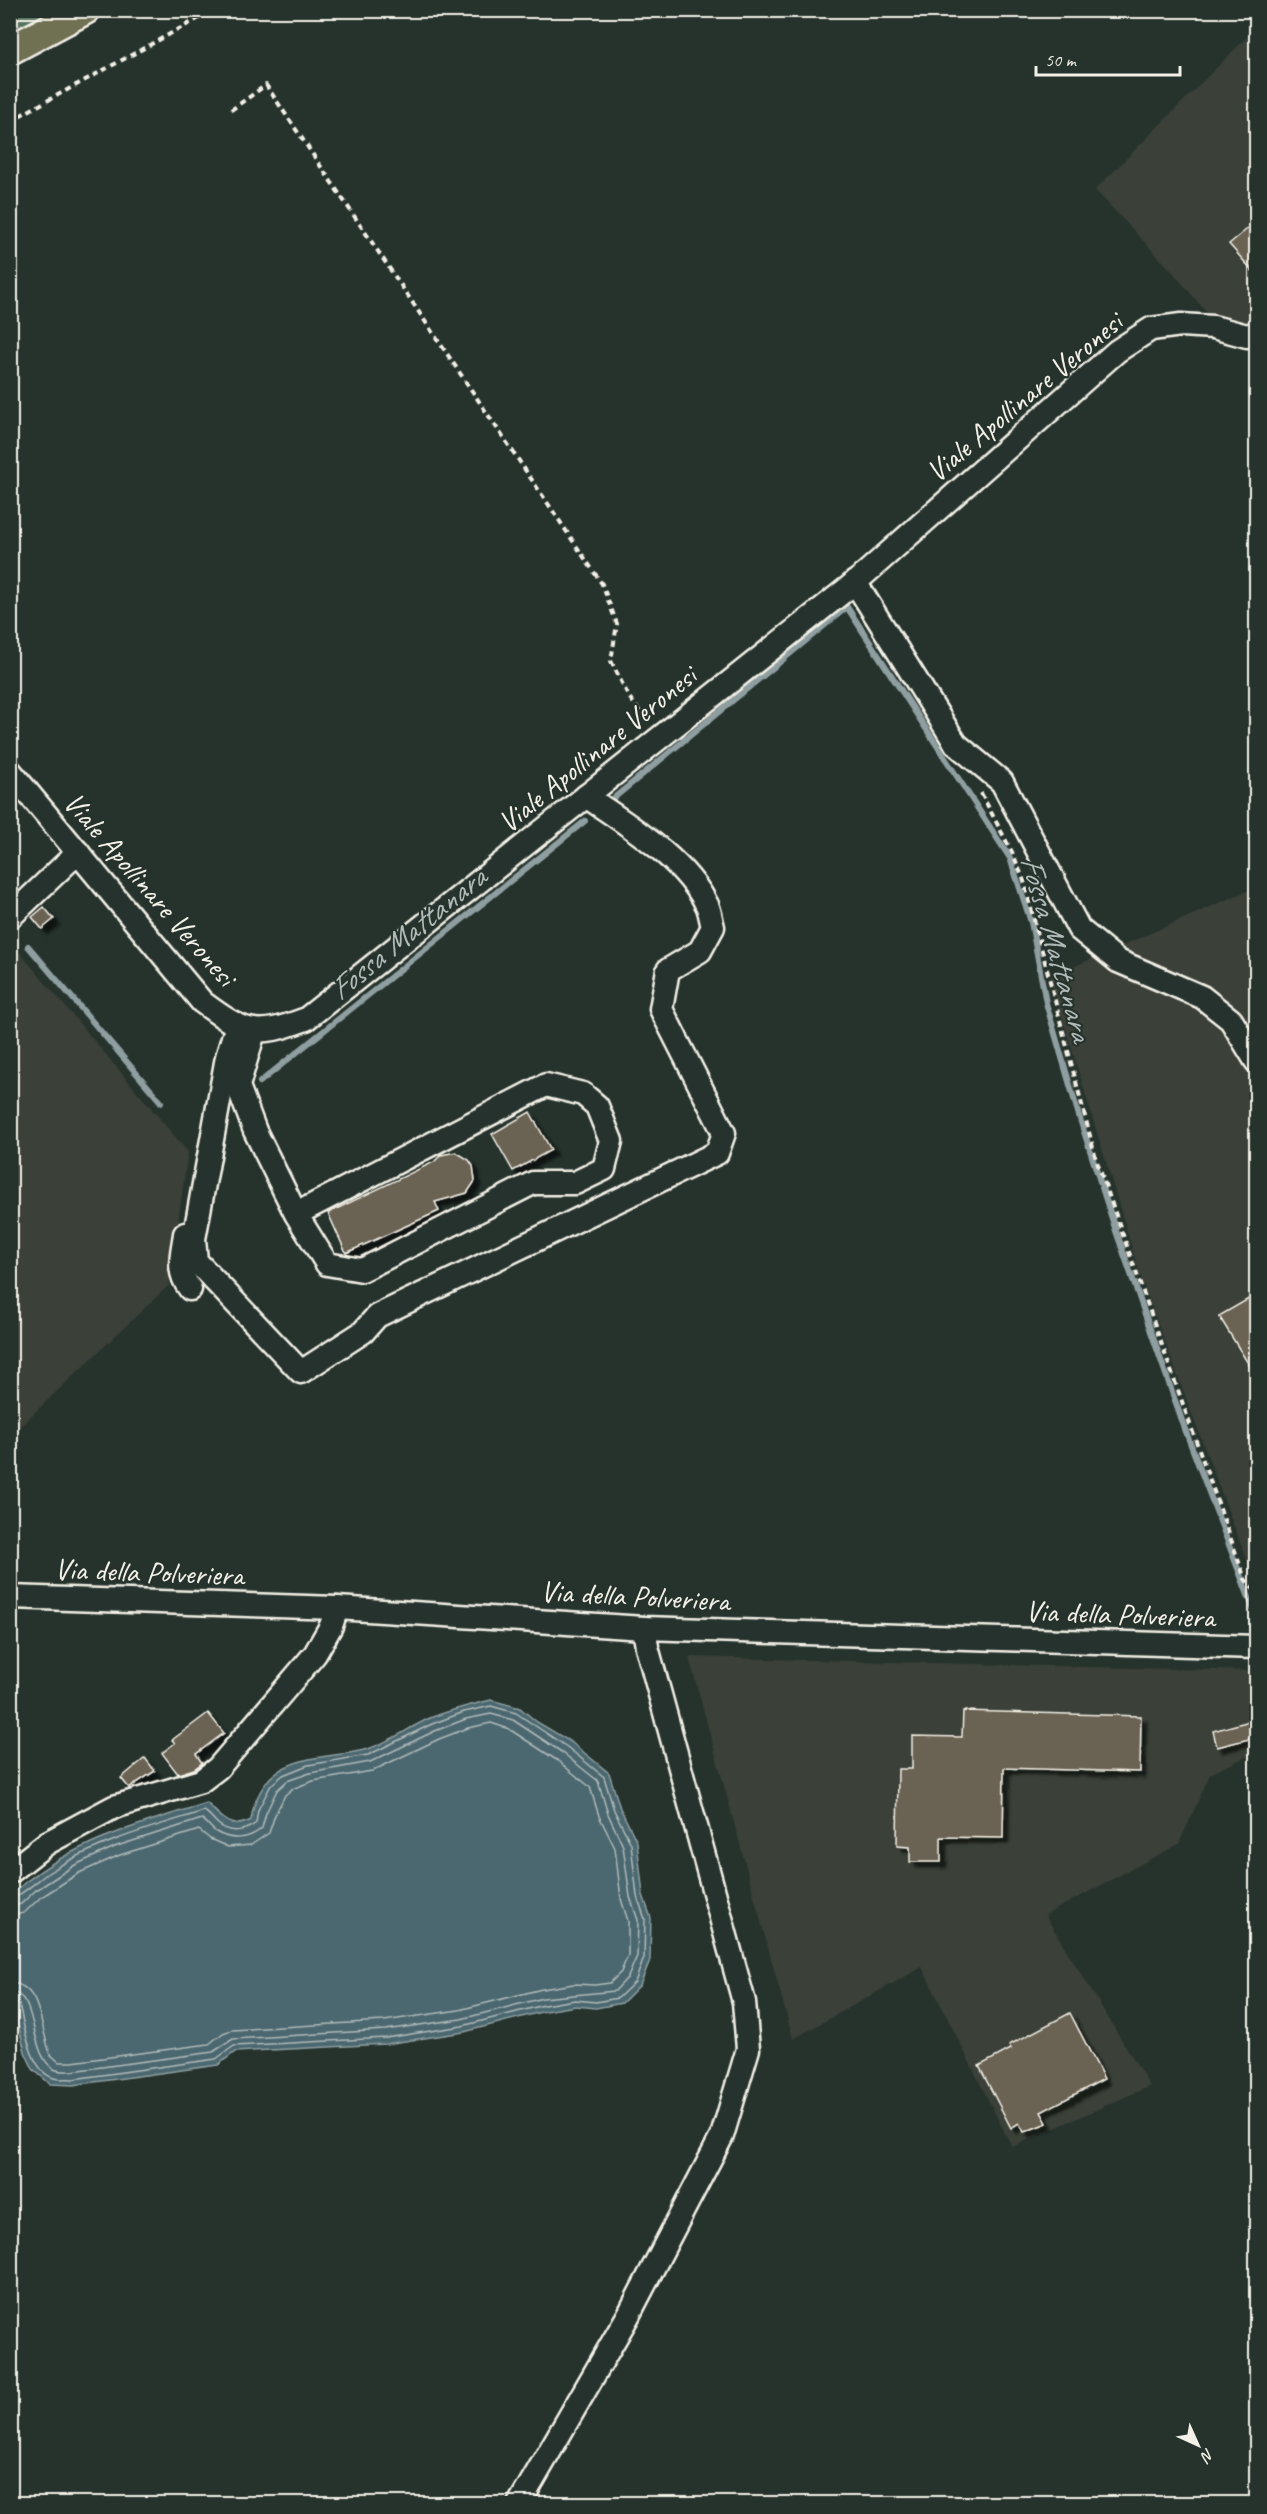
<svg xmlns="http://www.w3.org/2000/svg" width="1267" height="2514" font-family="Caveat,sans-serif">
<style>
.built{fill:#3a4138}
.green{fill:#56765f;stroke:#a5b4a4;stroke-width:1.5}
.water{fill:#4c6871;stroke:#8f9fa1;stroke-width:1.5}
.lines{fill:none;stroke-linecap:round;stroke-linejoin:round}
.shore{stroke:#b1bab8;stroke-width:1.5}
.stream{stroke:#8f9fa1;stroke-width:6}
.building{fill:#6a6253;stroke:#f4f1e8;stroke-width:1.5;filter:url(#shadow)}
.minor-casing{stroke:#f4f1e8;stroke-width:27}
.major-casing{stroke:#f4f1e8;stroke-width:33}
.path{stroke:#f4f1e8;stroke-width:4;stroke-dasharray:6 4.5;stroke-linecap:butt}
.minor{stroke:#26332d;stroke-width:22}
.major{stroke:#706f52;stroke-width:28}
.labels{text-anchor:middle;stroke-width:4.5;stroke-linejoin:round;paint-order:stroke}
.street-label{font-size:30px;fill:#f4f1e8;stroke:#26332d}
.water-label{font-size:32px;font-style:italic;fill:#b1bab8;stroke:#26332d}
</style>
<defs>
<filter id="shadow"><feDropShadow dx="5.5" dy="5.5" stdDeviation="1.5" flood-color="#0009"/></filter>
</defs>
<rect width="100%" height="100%" fill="#26332d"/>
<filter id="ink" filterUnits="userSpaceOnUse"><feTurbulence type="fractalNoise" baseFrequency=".0167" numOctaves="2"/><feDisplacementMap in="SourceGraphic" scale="12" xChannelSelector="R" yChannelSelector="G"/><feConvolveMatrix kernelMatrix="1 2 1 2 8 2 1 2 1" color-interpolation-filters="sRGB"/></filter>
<g filter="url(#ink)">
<g class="built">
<polygon points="1256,28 1256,347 1234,345 1172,271 1095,190"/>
<polygon points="1256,887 1256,1585 1142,1281 1050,977"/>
<polygon points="10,941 188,1152 169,1285 11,1435"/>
<polygon points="689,1657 1256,1671 1256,1752 1210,1774 1179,1844 1045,1915 1150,2086 1012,2147 922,1967 793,2039"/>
</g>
<polygon class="green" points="11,11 57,11 11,34"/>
<path class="water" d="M491,1700L520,1708L537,1722L571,1742L609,1773L620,1808L637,1842L643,1895L651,1918L650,1960L640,1985L622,2003L596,2008L576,2006L545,2011L464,2032L386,2044L235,2052L218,2065L73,2085L50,2084L33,2069L25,2052L11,1995V1895C65,1843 138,1825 207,1803C221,1817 231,1831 251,1820C253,1802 264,1779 280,1770C305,1755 336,1757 364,1750C387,1744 408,1728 430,1718C450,1710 470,1705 491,1700Z"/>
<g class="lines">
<g class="shore">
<path d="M10,1899C19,1898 39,1879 48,1873C96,1842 150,1828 204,1811C210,1814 213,1820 218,1824C230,1834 245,1832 256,1823L258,1810L271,1785L283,1775L308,1765L368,1755L432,1724L464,1712L491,1706L516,1713L567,1747L604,1777L614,1810L631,1844L637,1896L645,1919L644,1958L635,1982L618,1998L596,2002L575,2000L544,2005L462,2026L386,2038L234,2046L216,2059L73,2079C67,2078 59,2080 54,2078C30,2072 24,2024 19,2004L10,1999"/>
<path d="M10,1907L21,1904L35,1891L75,1865L117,1846L202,1819C207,1822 210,1828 216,1832C231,1841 249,1840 262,1828L266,1813L277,1790L287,1781L310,1773L370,1762L435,1731L466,1719L491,1714L513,1720L563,1753L598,1781L608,1814L623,1846L630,1897L638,1920L637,1956L628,1977L615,1991L543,1998L461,2019L385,2030L233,2039L213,2052L72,2071C67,2071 59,2072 54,2069C28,2054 39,1993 10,1992"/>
<path d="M10,1916L24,1913L40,1898L79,1873L120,1855L199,1830L210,1839L228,1847L251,1845L269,1833L275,1815L285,1795L292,1789L313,1781L372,1771L439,1739L468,1728L491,1723L509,1729L558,1761L590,1787L599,1816L615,1848L621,1899L628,1921V1955L621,1972L610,1983L595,1985L574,1984L542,1989L459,2010L384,2021L232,2030L223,2033L209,2044L72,2062H59L51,2055C40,2032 43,1984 10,1983"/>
</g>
<g class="stream">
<polyline points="615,797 847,607 1010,858 1031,922 1046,1003 1079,1116 1116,1231 1186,1432 1256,1616"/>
<polyline points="28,946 161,1102"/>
<polyline points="260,1082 585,821"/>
</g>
</g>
<g class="building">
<polygon points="1257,221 1257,276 1229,244"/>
<polygon points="44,907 54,919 42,929 32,917"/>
<polygon points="530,1112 551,1150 513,1171 492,1134"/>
<polygon points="456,1152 469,1160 473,1166 475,1181 467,1193 435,1202 439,1211 346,1253 328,1213 434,1162 441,1155"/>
<polygon points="1257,1294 1257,1378 1219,1316"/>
<polygon points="963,1711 1141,1716 1140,1772 1004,1768 1003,1838 941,1837 941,1862 910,1862 910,1847 897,1846 898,1769 912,1769 912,1736 962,1737"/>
<polygon points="208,1713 224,1733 196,1754 202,1763 194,1769 178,1774 162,1753 175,1743 172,1740"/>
<polygon points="1257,1719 1257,1737 1217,1747 1213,1731"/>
<polygon points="145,1758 155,1771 129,1788 121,1778"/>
<polygon points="1070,2013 1104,2079 1041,2112 1047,2123 1024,2132 1019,2123 1011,2128 979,2066 1011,2049 1009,2045"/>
</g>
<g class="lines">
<g class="minor-casing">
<g id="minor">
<polyline points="855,582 956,744 1002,782 1079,929 1118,961 1202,997 1231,1020 1256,1061"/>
<path d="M10,771L202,1002C245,1034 256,1038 306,1019L858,580L1117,351L1151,329L1181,325L1213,327L1247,336L1256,333"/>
<polyline points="10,917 78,852"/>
<path d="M237,1025L227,1057L194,1239L196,1261L301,1372L363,1332L377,1316L717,1153L724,1133L661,1009L668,970L700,951L713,927C711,920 710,911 707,905C684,858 627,825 586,796"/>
<polyline points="254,1032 238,1086 255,1131 296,1214 327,1264 362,1270 533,1183 575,1183 604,1169 611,1141 597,1106 583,1094 546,1085 296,1214"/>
<path d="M185,1234C182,1255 176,1271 190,1289"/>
<polyline points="10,1597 337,1608 644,1628 1256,1647"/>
<polyline points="10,1872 47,1843 114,1807 201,1781 218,1768 315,1654 331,1626 337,1608"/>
<polyline points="519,2504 628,2316 722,2136 748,2049 744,2002 647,1647 644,1628"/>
</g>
</g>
<g class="major-casing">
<polyline id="major" points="10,50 85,10"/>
</g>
<g class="path">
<polyline points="231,110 266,85 602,584 617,624 611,661 629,697 648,723"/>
<polyline points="10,121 214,10"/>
<polyline points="981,793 1013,854 1024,881 1096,1159 1245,1579 1256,1592"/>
</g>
<use href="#minor" class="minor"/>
<use href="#major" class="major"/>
</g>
</g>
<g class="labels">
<g class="street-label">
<text transform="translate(1024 397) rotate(-40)" y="10">Viale Apollinare Veronesi</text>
<text transform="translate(597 749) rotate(-39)" y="10">Viale Apollinare Veronesi</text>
<text transform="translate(150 889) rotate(49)" y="10">Viale Apollinare Veronesi</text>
<text transform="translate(149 1572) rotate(2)" y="10">Via della Polveriera</text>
<text transform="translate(635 1596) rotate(3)" y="10">Via della Polveriera</text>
<text transform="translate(1120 1614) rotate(2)" y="10">Via della Polveriera</text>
</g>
<g class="water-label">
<text transform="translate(407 933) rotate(-39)" y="11">Fossa Mattanara</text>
<text transform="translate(1057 948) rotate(74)" y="11">Fossa Mattanara</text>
</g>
</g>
<rect width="1267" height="2514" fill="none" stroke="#26332d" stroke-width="36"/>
<rect x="18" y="18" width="1231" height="2478" fill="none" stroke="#f4f1e8" stroke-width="2" filter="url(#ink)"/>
<g transform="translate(1198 2445) rotate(135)" stroke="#26332d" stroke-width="4.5" paint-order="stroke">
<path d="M0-4.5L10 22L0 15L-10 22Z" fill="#f4f1e8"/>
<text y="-9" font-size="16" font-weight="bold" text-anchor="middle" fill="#f4f1e8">N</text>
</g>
<path d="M1036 66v9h144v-9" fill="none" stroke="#f4f1e8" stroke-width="3"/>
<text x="1045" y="66" font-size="18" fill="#f4f1e8" stroke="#26332d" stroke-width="4.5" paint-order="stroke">50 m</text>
</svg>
